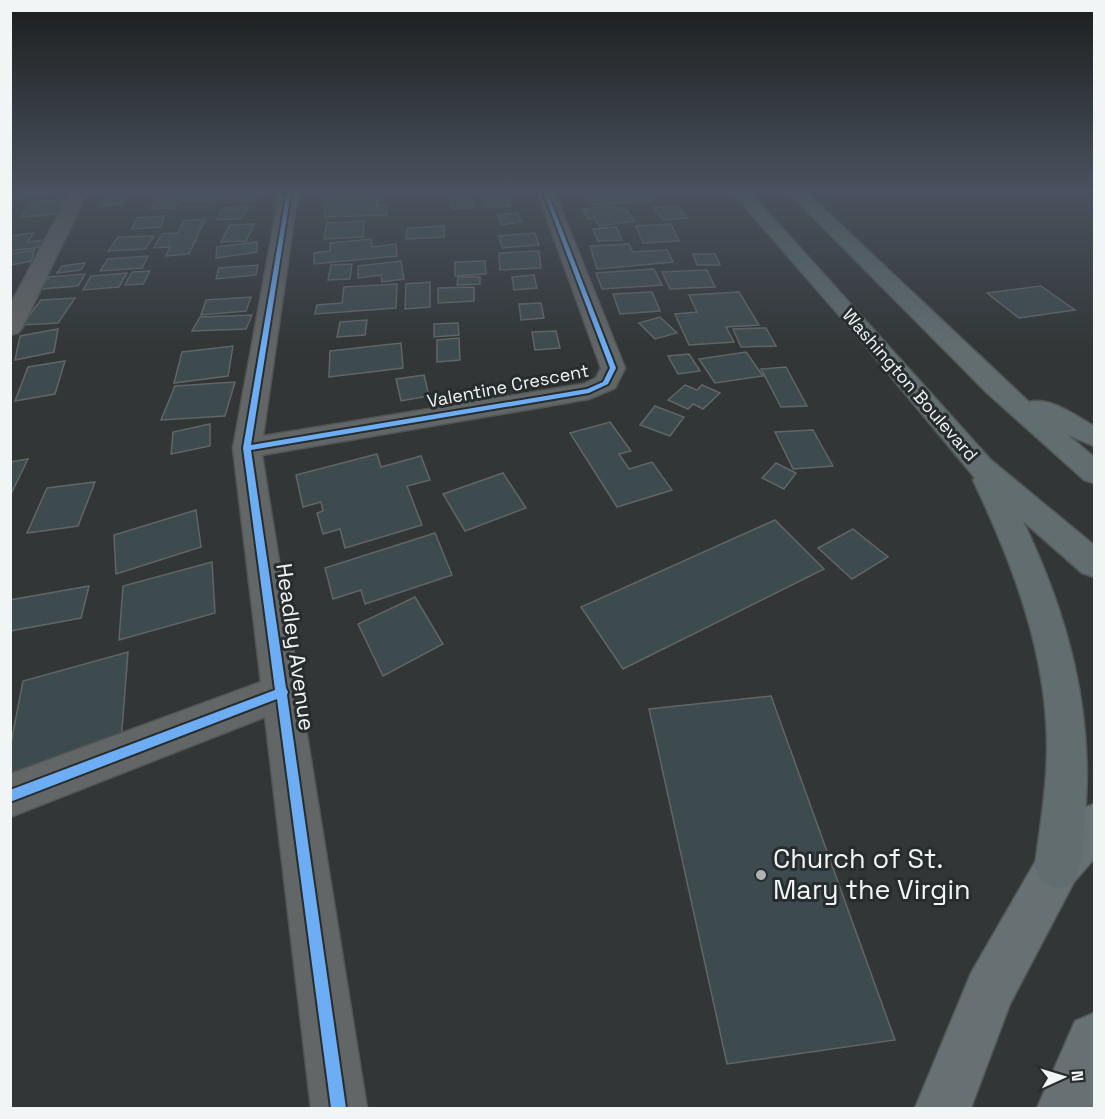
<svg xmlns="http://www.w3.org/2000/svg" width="1105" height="1119" font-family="'Space Grotesk',sans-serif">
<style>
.building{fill:#3e4b4e;stroke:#616565;stroke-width:1.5}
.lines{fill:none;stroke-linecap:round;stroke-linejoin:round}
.minor-casing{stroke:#525556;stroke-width:3}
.major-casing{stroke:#525556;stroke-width:3}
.highway-casing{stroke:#525556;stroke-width:3}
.minor{fill:#636666;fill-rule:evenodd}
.major{fill:#677072;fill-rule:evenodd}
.highway{fill:#616d6f;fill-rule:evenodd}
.cycleway-casing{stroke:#272d2e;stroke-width:4}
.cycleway{fill:#6dadf4;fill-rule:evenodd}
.poi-dot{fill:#aeb2b3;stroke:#272d2e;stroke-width:2}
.labels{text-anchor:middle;stroke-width:6;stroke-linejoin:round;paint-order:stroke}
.far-street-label{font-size:18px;fill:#f1f5f6;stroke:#272d2e}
.street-label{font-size:22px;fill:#f1f5f6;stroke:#272d2e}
.near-poi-label{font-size:27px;fill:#f1f5f6;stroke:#272d2e;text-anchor:start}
</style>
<rect width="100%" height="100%" fill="#323637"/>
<g class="building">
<polygon points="16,191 44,191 43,194 12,198"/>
<polygon points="189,191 229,191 224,200 182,201"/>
<polygon points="238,191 259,191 254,201 232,201"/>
<polygon points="645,191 651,201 591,205 584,192"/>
<polygon points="506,192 510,206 486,207 483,193"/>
<polygon points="376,194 377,205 386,204 387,215 325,217 326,199"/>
<polygon points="126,196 122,204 101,206 105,198"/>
<polygon points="471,198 473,208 452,209 450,199"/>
<polygon points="180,199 174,208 151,209 158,200"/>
<polygon points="65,200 55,214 21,217 32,202"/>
<polygon points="608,206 627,211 635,221 599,226 594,218 589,219 583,209"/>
<polygon points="678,206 687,218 663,220 654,208"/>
<polygon points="248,207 241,219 216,220 224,208"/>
<polygon points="517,213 521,222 502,225 498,215"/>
<polygon points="165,216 160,227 132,229 137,218"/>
<polygon points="205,219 189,254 166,256 170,247 154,248 162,234 178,233 184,221"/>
<polygon points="364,221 363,237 324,239 327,223"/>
<polygon points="254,224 246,241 221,242 230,225"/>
<polygon points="671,224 679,241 643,243 636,226"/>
<polygon points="444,226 444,237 406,239 407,228"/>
<polygon points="616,227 622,240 598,241 593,229"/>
<polygon points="33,233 28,242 45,240 42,247 10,251 10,236"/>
<polygon points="535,233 539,245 502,248 499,236"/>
<polygon points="154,236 145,249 108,251 118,237"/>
<polygon points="371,239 372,247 396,244 397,256 314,264 314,253 330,251 330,243"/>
<polygon points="257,242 257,252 216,258 217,247"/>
<polygon points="629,244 633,252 667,250 673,262 597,269 590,246"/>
<polygon points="34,250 32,261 10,265 10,254"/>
<polygon points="539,251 541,268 500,270 499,253"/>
<polygon points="693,254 715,254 720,265 697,265"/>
<polygon points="148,256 142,268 100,271 108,259"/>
<polygon points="401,261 404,279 382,282 381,275 358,278 358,266"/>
<polygon points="485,261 486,274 455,276 455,262"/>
<polygon points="85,263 81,270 57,273 62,266"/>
<polygon points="352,264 350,279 328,280 331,265"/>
<polygon points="258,265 256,275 216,279 219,268"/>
<polygon points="654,269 662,285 602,289 596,273"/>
<polygon points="707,270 715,287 670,289 662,272"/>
<polygon points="150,271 143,284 125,285 132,272"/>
<polygon points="127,273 119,287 83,290 91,276"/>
<polygon points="85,274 78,286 40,289 49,277"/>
<polygon points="534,275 537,288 514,290 512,277"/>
<polygon points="458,277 480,277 480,284 457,285"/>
<polygon points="430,282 430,307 405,309 406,284"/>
<polygon points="397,284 396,308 315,314 317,305 342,303 344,287"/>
<polygon points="1041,286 1075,310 1019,318 987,293"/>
<polygon points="474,287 474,301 438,303 438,288"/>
<polygon points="652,292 660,311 620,314 613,294"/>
<polygon points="739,292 759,325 726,327 734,342 689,345 675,314 697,312 689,295"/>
<polygon points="251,297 246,311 201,315 206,300"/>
<polygon points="75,298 58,323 22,325 41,300"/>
<polygon points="541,303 544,318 521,320 519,304"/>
<polygon points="252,315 246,329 192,331 200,317"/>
<polygon points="660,317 677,333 655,339 639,323"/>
<polygon points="367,320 365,335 337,337 340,322"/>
<polygon points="458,323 459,335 434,337 434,324"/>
<polygon points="766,328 776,346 741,347 733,329"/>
<polygon points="58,329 54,352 15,360 20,336"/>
<polygon points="556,331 560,348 535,350 532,332"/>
<polygon points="459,338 460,360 437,362 437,340"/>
<polygon points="401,343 403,368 329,377 330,351"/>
<polygon points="233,346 228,376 174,383 182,352"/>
<polygon points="746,352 763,376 715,383 699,359"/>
<polygon points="689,354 700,371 678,374 668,356"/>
<polygon points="65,361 55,394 15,401 28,367"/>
<polygon points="786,367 807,406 781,407 761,369"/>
<polygon points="424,375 429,396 401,401 396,379"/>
<polygon points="235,382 225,416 161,420 175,386"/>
<polygon points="685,385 697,390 702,385 720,393 703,409 693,404 688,409 668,400"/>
<polygon points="655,406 684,417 670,436 640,425"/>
<polygon points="610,422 631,451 619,454 629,469 652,462 672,490 617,507 570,433"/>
<polygon points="210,424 210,446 171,454 173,432"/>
<polygon points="813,430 833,466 793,469 775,432"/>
<polygon points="377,454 381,467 421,456 430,480 407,486 422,525 345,548 340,529 323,534 317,513 323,511 321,502 303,507 296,475"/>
<polygon points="28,459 10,496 10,462"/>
<polygon points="776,463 796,473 784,489 762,478"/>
<polygon points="503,473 526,508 465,531 443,494"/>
<polygon points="95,482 78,526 27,533 47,488"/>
<polygon points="196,510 201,547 116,574 114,535"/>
<polygon points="775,520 824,569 623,669 581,607"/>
<polygon points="853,529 888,557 852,579 818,548"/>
<polygon points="435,533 452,575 365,604 361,590 333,599 325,568"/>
<polygon points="212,562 215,613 119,640 123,586"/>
<polygon points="89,586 81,618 10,631 10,600"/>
<polygon points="415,597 443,644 383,676 358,624"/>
<polygon points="128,652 121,742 10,777 10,748 23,681"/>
<polygon points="771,696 895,1040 727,1064 649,709"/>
</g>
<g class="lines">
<g class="minor-casing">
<g id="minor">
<polygon points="71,191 88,191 22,328 18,333 10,335 10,305"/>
<polygon points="280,191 298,191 263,436 583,384 596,378 601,368 537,191 554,191 625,368 615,388 589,399 262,455 367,1108 311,1108 265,717 10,817 10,774 261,682 233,448"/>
</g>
</g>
<g class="major-casing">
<g id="major">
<polygon points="1094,804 1094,859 1074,882 1010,1004 971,1108 915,1108 971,973 1042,850 1078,810"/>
<polygon points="1094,1013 1093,1108 1037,1108 1075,1021"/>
</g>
</g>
<g class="highway-casing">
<g id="highway">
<path d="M731,191H749L991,460L1094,545V577L1082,573L1023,521C1068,615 1094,711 1085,815C1083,839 1083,861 1074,882L1058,889L1042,882L1035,866C1040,827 1047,787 1047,747C1047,653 1013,564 973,480L975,478L864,344Z"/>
<path d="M787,191H805L1029,402C1050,396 1076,416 1094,426V446L1068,435L1094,457V483L1084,480L987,393Z"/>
</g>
</g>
<use href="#minor" class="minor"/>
<use href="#major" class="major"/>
<use href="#highway" class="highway"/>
<g class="cycleway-casing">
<polygon id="cycleway" points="287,191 291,191 251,445 587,389 603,382 610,368 543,191 547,191 616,368 608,384 589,393 251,450 286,688 288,692 287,695 346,1108 331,1108 277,699 10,802 10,790 275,690 243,448"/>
</g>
<use href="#cycleway" class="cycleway"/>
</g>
<linearGradient id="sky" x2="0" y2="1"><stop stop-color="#1c1e1e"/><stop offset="0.55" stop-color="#49525e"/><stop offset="1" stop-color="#49525e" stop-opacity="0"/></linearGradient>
<rect width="1105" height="348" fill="url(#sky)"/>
<circle class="poi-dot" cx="761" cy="875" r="6"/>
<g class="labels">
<g class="far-street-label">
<text transform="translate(910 385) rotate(49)" y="6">Washington Boulevard</text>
<text transform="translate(508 386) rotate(-11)" y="6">Valentine Crescent</text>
</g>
<g class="street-label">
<text transform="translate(296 647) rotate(82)" y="8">Headley Avenue</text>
</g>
<g class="near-poi-label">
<text x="773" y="868">Church of St.<tspan x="773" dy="31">Mary the Virgin</tspan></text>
</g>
</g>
<rect width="1105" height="1119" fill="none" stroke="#f1f5f6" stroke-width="24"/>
<g transform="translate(1063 1077) rotate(86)" stroke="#272d2e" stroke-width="4.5" paint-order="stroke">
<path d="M0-4.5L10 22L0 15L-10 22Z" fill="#f1f5f6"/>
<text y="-9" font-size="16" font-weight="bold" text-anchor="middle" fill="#f1f5f6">N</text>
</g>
</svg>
